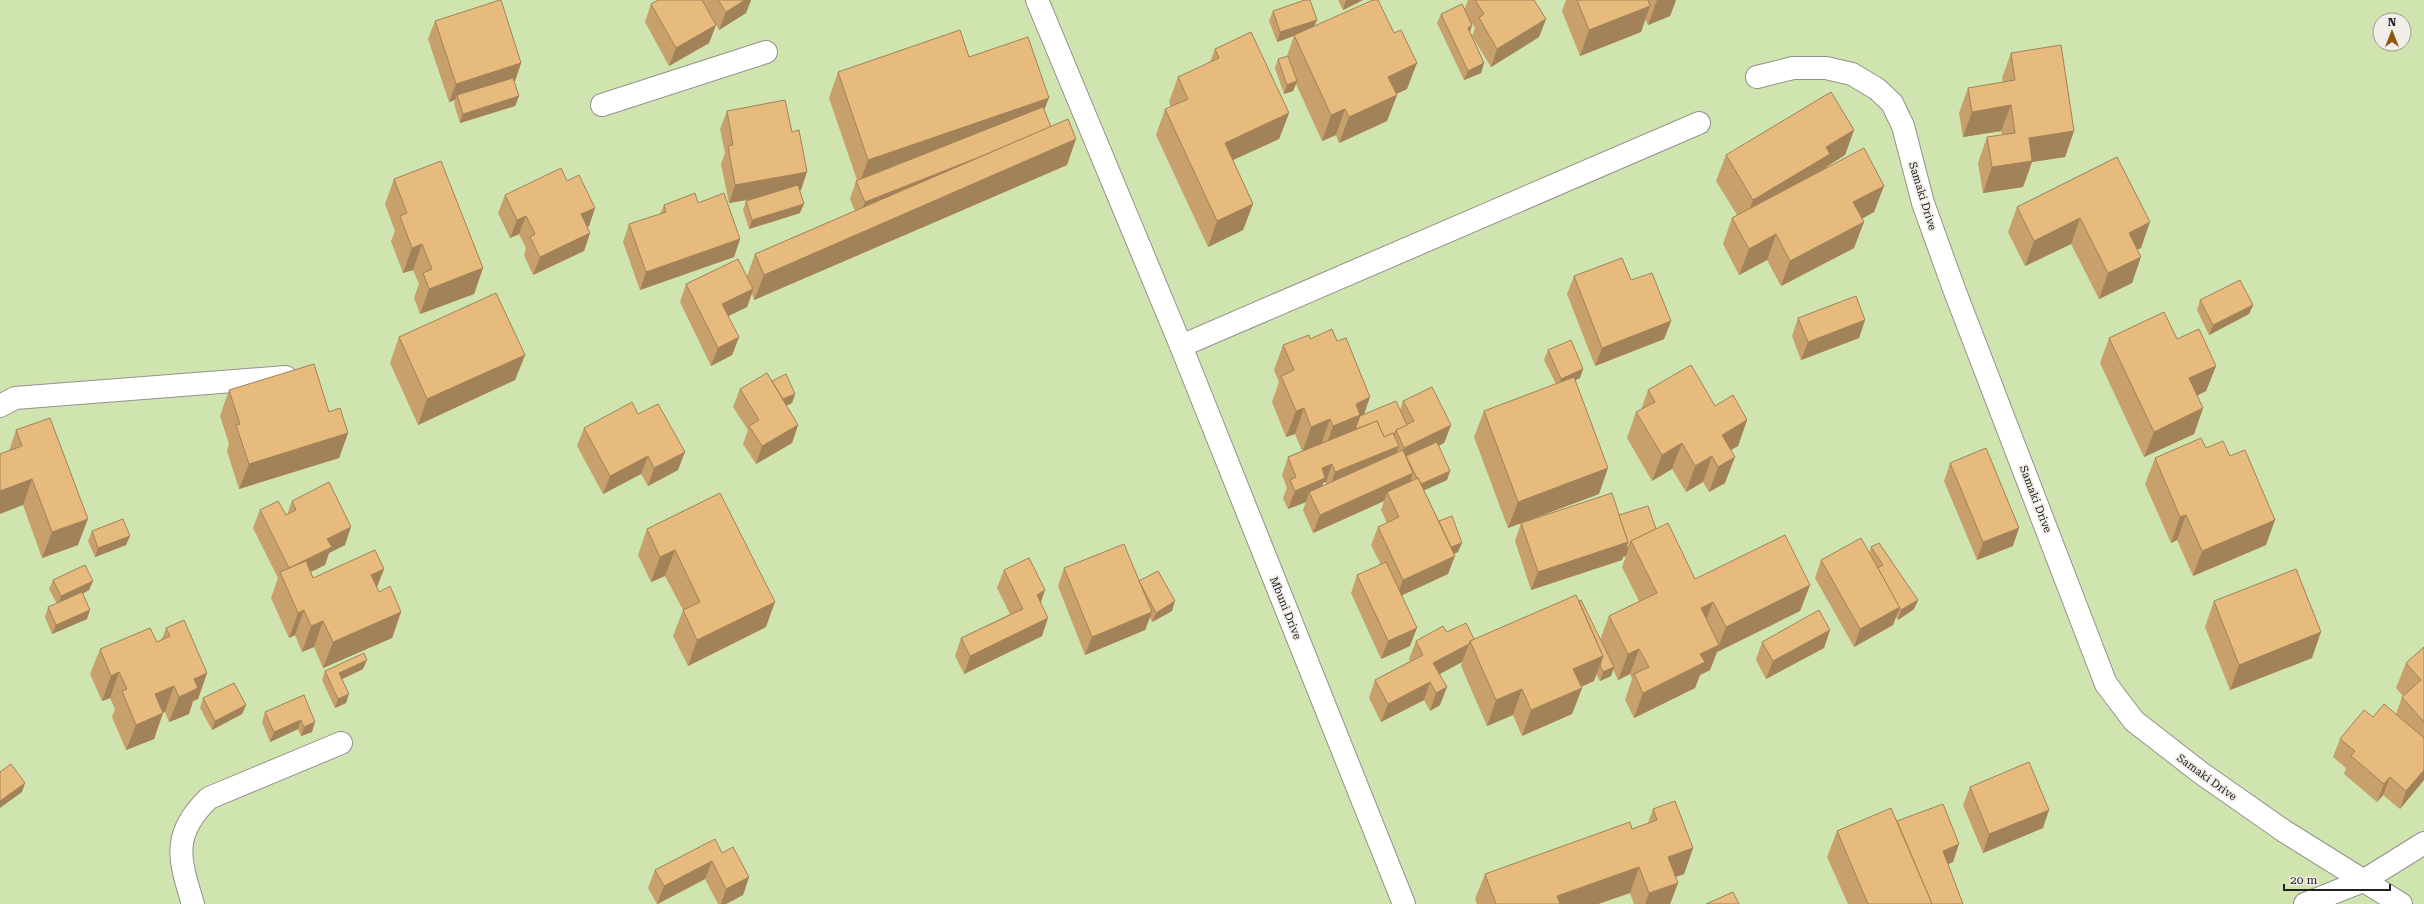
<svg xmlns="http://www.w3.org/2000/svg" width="2424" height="904" font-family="'Roboto Serif',serif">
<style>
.green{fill:#cfe4ae;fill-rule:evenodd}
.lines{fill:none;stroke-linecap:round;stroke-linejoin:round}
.minor-casing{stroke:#95918d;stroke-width:24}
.minor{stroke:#fff;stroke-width:22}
.wall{fill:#c7a06c;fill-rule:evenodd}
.shaded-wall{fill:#a28258}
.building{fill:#e7ba7e;stroke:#a28258}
.labels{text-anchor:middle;stroke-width:3.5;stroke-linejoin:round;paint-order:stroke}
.street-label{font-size:11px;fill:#22211f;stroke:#f1ede9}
</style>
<rect width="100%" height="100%" fill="#f1ede9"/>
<path class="green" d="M0,0H2424V904H0ZM2380,20H2404V44H2380Z"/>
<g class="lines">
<g class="minor-casing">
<g id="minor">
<polyline points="1037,0 1181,346 1404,904"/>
<polyline points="1757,77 1793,68 1826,68 1852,74 1877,89 1892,103 1903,126 1923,203 1954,289 2106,684 2134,721 2201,773 2284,831 2401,904"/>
<polyline points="602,105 766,52"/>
<polyline points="1181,346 1699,123"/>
<polyline points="0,406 15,398 286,377"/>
<path d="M193,904C179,859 171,834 209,798L341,743"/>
<polyline points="2305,904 2363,881 2424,843"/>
</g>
</g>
<use href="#minor" class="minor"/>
</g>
<g class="wall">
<polygon points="658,0 751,0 746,13 719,30 714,21 716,25 709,43 669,66 645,22 651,4"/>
<polygon points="1338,0 1363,0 1343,10"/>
<polygon points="1468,0 1534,0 1546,19 1539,37 1491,67 1472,36 1475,28 1471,22 1472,25 1470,32 1484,63 1481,73 1464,80 1437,23 1441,14 1465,8"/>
<polygon points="1566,0 1676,0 1670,16 1648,25 1645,19 1641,32 1580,56 1562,11"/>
<polygon points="1273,11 1314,26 1407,89 1396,94 1397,95 1387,121 1339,143 1336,135 1322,141 1296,84 1293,91 1284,94 1275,68 1278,59 1287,56 1294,36 1277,42 1269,21"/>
<polygon points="435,21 521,63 515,81 514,81 519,96 515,106 460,123 454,104 455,100 449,102 428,39"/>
<polygon points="1215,49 1289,113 1279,139 1233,160 1253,204 1243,230 1208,247 1156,135 1165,109 1171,107 1169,102 1178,77 1210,62"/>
<polygon points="2011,53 2074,131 2065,157 2032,162 2023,187 1983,193 1978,163 1987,137 2002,135 2001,131 1963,137 1959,113 1968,88 2003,82 2002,78"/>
<polygon points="969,57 1044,110 1051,127 1067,165 754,300 752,294 747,307 728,316 739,337 732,355 711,366 680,302 686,284 747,276 755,254 855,211 850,199 856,181 857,180 829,98 838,72"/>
<polygon points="727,111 801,190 799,190 800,213 749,229 743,210 746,201 754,199 729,203 721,164 725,153 720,129"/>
<polygon points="1854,130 1845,155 1826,167 1825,169 1874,212 1862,219 1854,248 1781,286 1767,260 1739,275 1723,244 1732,218 1737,215 1716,181 1726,155"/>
<polygon points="2117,157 2141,248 2137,249 2132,283 2099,299 2071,244 2025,266 2008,232 2017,207"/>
<polygon points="394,179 483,268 474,294 420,314 414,298 419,284 413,270 403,273 391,241 395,231 385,204"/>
<polygon points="505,195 595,208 589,226 587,227 590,233 584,251 533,275 524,255 526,248 519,234 510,238 498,213"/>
<polygon points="698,203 740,239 734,257 640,290 623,242 629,224 660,214 664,205"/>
<polygon points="1574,276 1631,280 1671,321 1664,339 1595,366 1567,294"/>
<polygon points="2200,300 2253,305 2249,314 2209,335 2197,310"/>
<polygon points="1798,318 1865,320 1859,338 1801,360 1792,336"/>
<polygon points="399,337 525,355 515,380 418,425 390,363"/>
<polygon points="2109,338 2177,339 2216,366 2206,391 2197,396 2203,408 2194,434 2144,457 2100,363"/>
<path d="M1310,339L1364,414L1400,410L1403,401L1451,425L1444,443L1438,446L1450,471L1447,480L1424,490L1439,521L1458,552L1454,554L1448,574L1402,595L1410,646L1381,659L1351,593L1357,575L1381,565L1371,545L1378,527L1387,523L1381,510L1384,501L1313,533L1303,510L1306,502L1288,509L1283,498L1287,488L1282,475L1288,457L1302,451L1295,434L1286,437L1272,402L1279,382L1274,370L1283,345ZM1326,482V484L1322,486L1323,483Z"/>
<polygon points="1548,350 1583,369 1580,378 1575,380 1599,494 1508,528 1474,437 1484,411 1556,384 1544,360"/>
<polygon points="772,381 795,394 792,403 786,405 798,425 792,443 756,464 743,444 748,430 733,407 740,389"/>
<polygon points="229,390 329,412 348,433 339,458 239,489 227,451 229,444 220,416"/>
<polygon points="1648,390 1715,406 1747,420 1738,446 1730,450 1725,483 1709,492 1703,482 1686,492 1672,469 1652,481 1627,438 1636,412 1641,410"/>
<polygon points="638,414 678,470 648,486 641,474 603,494 577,446 584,428"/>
<polygon points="16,430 78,545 42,558 23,505 9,451"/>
<polygon points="2206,448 2266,545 2193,576 2177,540 2171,543 2145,484 2155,458"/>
<polygon points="1950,463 2013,546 1977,560 1944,481"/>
<polygon points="720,493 766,627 688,666 673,636 683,610 665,576 651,582 638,555 647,529"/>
<polygon points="292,501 345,545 329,553 325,565 311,572 313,578 384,569 377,587 379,592 401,612 392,638 323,668 314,647 302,652 295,635 289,638 271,598 278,578 253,528 260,510 286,515 287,515"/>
<polygon points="1619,515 1656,529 1695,579 1810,585 1800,611 1717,652 1710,670 1700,675 1695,688 1634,718 1625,700 1632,679 1630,674 1618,680 1613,669 1611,676 1600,681 1596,674 1594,681 1581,687 1582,688 1572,714 1522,736 1513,715 1487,726 1461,666 1462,662 1439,674 1440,705 1430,711 1424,700 1381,722 1369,698 1375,680 1410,661 1409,659 1416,641 1447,632 1474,639 1579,601 1600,640 1609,616 1639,601 1622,567 1626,556 1623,557 1622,560 1531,590 1515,541 1521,523"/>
<polygon points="92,531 130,536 126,545 95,557 88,541"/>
<polygon points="1871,547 1918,600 1914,609 1898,620 1896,617 1893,625 1854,647 1815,578 1821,560 1869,553"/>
<polygon points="1064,568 1139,581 1172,611 1152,622 1150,617 1145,630 1085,655 1058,586"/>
<polygon points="1004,570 1041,603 1042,636 964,674 955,656 961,638 1010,614 997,588"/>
<polygon points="53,580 93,581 89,590 83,594 87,619 52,634 45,617 48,607 57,604 49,589"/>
<polygon points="2214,601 2312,658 2230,690 2205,627"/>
<polygon points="166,628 207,673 198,699 193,701 189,714 169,722 165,712 163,712 154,739 126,750 112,717 115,709 110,698 102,701 90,674 100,649 157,642 162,639"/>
<polygon points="1830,630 1824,648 1766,679 1756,660 1762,642"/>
<polygon points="2424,647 2424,780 2400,809 2383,795 2377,802 2344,774 2346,768 2333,757 2340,739 2373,717 2396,714 2402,697 2403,696 2396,688 2406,663"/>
<polygon points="363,669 342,679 346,703 335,708 322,680 325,671"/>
<polygon points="304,695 312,732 301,736 298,729 270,742 262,722 265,712"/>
<polygon points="203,698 246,705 242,714 212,730 200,708"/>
<polygon points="1970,787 2043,828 1983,853 1963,805"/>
<polygon points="1653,809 1693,848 1684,874 1675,877 1678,883 1670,904 1634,904 1630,893 1598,904 1477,904 1475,899 1485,874 1632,829 1648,823"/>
<polygon points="1897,822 1953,862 1948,864 1963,904 1848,904 1827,857 1837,831"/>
<polygon points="722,853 749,877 743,895 726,904 718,904 705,879 658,904 657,904 648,888 655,870"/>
</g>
<g class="shaded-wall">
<polygon points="744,0 751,0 746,13 719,30 726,12"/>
<polygon points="1346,0 1363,0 1343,10"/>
<polygon points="1657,0 1676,0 1670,16 1648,25"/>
<polygon points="1650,6 1641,32 1580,56 1589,30"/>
<polygon points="1546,19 1539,37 1491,67 1497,49"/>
<polygon points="1317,20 1313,29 1277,42 1280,32"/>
<polygon points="716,25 709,43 669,66 676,48"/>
<polygon points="1472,25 1469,35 1468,28"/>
<polygon points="521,63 515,81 458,99 457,95 455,100 449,102 456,84"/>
<polygon points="1417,63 1407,89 1379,102 1388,77"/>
<polygon points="1484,63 1481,73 1464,80 1468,71"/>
<polygon points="1297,81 1293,91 1284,94 1287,85"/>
<polygon points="1397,95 1387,121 1339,143 1349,117"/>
<polygon points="519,96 515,106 460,123 463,114"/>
<polygon points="1049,98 1039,123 859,185 868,160"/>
<polygon points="2011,105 2001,131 1963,137 1972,112"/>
<polygon points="1345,109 1336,135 1322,141 1331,115"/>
<polygon points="1289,113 1279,139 1215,168 1225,143"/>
<polygon points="1051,129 858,220 865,202"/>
<polygon points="1854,130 1845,155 1826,167 1821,180 1744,226 1753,200 1826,147"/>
<polygon points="2074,131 2065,157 2032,162 2023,187 1983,193 1992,167 2029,138"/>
<polygon points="1076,139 1067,165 754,300 764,275"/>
<polygon points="807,172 801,190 729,203 735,185"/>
<polygon points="1884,186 1874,212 1844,228 1853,202"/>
<polygon points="804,204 800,213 749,229 752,220"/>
<polygon points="1253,204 1243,230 1208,247 1217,221"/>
<polygon points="595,208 589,226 575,233 581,214"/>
<polygon points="526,216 519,234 510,238 517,220"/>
<polygon points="2080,218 2071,244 2025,266 2034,241"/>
<polygon points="1864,222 1854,248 1781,286 1790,261"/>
<polygon points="2150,222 2141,248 2120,258 2129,233"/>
<polygon points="590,233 584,251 533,275 540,257"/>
<polygon points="1776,234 1767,260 1739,275 1749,249"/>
<polygon points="740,239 734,257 640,290 646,272"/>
<polygon points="422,244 413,270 403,273 412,248"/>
<polygon points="2141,257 2132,283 2099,299 2108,273"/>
<polygon points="483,268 474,294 420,314 429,289"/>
<polygon points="753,289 747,307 716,322 722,304"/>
<polygon points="2253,305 2249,314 2209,335 2213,325"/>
<polygon points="1865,320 1859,338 1801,360 1808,342"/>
<polygon points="1671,321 1664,339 1595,366 1602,348"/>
<polygon points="739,337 732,355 711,366 718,348"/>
<polygon points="525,355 515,380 418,425 427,399"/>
<polygon points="2216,366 2206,391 2179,404 2189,378"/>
<polygon points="1583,369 1580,378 1558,388 1561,379"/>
<polygon points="795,394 792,403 773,412 776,402"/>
<polygon points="1370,397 1361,423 1357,425 1351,440 1324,452 1333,426 1356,404"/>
<polygon points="1304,408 1295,434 1286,437 1296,411"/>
<polygon points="2203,408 2194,434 2144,457 2154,432"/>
<polygon points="1330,419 1321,445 1302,453 1311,427"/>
<polygon points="1747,420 1738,446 1714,460 1722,435"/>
<polygon points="798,425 792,443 756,464 762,446"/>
<polygon points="1451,425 1444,443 1398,466 1404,448"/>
<polygon points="348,433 339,458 239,489 249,464"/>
<polygon points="1682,443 1672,469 1652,481 1662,455"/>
<polygon points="1399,446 1392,464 1329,490 1335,472"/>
<polygon points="685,452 678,470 648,486 654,468"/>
<polygon points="648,456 641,474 603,494 610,476"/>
<polygon points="1712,456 1703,482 1686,492 1695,466"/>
<polygon points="1735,457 1725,483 1709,492 1718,467"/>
<polygon points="1332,464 1326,482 1323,483 1319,496 1309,492 1306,502 1288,509 1295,491 1322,468"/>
<polygon points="1608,468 1599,494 1508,528 1518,502"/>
<polygon points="1450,471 1447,480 1416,494 1420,485"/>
<polygon points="1413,473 1407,491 1387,492 1384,501 1313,533 1320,515"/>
<polygon points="32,479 23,505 0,514 0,491"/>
<polygon points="2186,515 2177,540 2171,543 2180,517"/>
<polygon points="88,519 78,545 42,558 52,532"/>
<polygon points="2275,520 2266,545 2193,576 2202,551"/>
<polygon points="351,527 345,545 329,553 325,565 285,584 284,581 289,568 327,539"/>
<polygon points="2019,528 2013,546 1977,560 1983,542"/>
<polygon points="130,536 126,545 95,557 98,548"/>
<polygon points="1628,542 1622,560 1531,590 1538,572"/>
<polygon points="1462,543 1458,552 1444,558 1447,548"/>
<polygon points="1629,547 1626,556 1623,557 1626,548"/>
<polygon points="675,550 665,576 651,582 660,557"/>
<polygon points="1455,556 1448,574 1396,598 1403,580"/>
<polygon points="384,569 374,594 371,575"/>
<polygon points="93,581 89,590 58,606 61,596"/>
<polygon points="1810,585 1800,611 1717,652 1710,670 1700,675 1695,688 1634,718 1643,693 1700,654 1719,645 1726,627"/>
<polygon points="1045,590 1039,608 1037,595"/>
<polygon points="1918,600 1914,609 1898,620 1901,610"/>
<polygon points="1175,601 1172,611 1152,622 1156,613"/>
<polygon points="775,602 766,627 688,666 697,640"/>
<polygon points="1713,602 1703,628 1701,608"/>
<polygon points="1900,607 1893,625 1854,647 1860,629"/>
<polygon points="90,610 87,619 52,634 56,625"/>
<polygon points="304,610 295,635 289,638 298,613"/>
<polygon points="401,612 392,638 323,668 333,642"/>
<polygon points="1152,612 1145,630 1085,655 1092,637"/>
<polygon points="1048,618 1042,636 964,674 970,656"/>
<polygon points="323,621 314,647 302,652 311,626"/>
<polygon points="1417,628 1410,646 1381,659 1388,641"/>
<polygon points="1830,630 1824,648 1766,679 1773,661"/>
<polygon points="2321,632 2312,658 2230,690 2239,665"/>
<polygon points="1469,644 1462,662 1427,681 1433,663"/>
<polygon points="1639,649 1630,674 1618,680 1628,654"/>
<polygon points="1603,656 1594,681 1564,694 1573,669"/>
<polygon points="367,660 363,669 336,682 339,673"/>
<polygon points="1614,667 1611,676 1600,681 1603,672"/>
<polygon points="119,672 110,698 102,701 111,676"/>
<polygon points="207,673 198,699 193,701 189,714 169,722 179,697 194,679"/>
<polygon points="1430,682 1424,700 1381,722 1388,704"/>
<polygon points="174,686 165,712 146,720 155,694"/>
<polygon points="1447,687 1440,705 1430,711 1436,693"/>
<polygon points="1582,688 1572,714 1522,736 1531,710"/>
<polygon points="1522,689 1513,715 1487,726 1496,700"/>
<polygon points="349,694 346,703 335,708 338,699"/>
<polygon points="246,705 242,714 212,730 215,721"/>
<polygon points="163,713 154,739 126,750 136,725"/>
<polygon points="301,720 298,729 270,742 274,732"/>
<polygon points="315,722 312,732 301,736 304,727"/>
<polygon points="2424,770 2424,780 2400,809 2406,791"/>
<polygon points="2390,777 2383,795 2377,802 2384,784"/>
<polygon points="25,783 22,792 0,808 0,801"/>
<polygon points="2049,810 2043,828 1983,853 1989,834"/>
<polygon points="1959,844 1953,862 1936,869 1943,851"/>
<polygon points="1693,848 1684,874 1659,883 1668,857"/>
<polygon points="712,861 705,879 657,904 664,886"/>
<polygon points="1639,867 1630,893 1598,904 1554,904 1557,896"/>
<polygon points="749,877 743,895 726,904 721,904 726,889"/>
<polygon points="1678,883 1670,904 1645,904 1649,893"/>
</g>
<g class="building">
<polygon points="500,0 501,0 521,63 456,84 435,21"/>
<polygon points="658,0 702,0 716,25 676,48 651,4"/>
<polygon points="718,0 745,0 726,12"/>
<polygon points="1305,0 1310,0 1317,20 1280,32 1273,11"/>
<polygon points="1373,0 1378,0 1394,33 1401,30 1417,63 1388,77 1397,95 1349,117 1345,109 1331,115 1294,35"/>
<polygon points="1475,0 1534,0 1546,19 1497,49 1479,18 1484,14"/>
<polygon points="1577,0 1648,0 1650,6 1589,30"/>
<polygon points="1462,4 1472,25 1468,28 1484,63 1468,71 1441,14"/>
<polygon points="960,30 969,57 1028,37 1049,98 868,160 838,72"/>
<polygon points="1251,32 1289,113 1225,143 1253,204 1217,221 1165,109 1188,99 1178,77 1219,58 1215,49"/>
<polygon points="2061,45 2074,131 2029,138 2032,161 1992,167 1987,137 2015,133 2011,105 1972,112 1968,88 2015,80 2011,53"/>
<polygon points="1288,56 1297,81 1287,85 1278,59"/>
<polygon points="513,78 519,96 463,114 457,95"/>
<polygon points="1831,92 1854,130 1826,147 1830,154 1753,200 1726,155"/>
<polygon points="785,100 792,132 799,130 807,172 735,185 728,146 733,145 727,111"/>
<polygon points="1043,107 1051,127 987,154 865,202 856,181"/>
<polygon points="1068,119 1076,139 764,275 755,254"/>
<polygon points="1864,148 1884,186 1853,202 1864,222 1790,261 1776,234 1749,249 1732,218"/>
<polygon points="2117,157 2150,222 2129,233 2141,257 2108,273 2080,218 2034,241 2017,207"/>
<polygon points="441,161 483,268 429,289 423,273 432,269 422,244 412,248 400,216 407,213 394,179"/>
<polygon points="561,168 567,181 579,175 595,208 581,214 590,233 540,257 530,237 535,234 526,216 517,220 505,195"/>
<polygon points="798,185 804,204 752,220 746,201"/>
<polygon points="695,193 698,203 724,193 740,239 646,272 629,224 666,212 664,205"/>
<polygon points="1622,258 1631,280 1652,273 1671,321 1602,348 1574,276"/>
<polygon points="738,259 753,289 722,304 739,337 718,348 686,284"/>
<polygon points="2240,280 2253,305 2213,325 2200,300"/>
<polygon points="496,293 525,355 427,399 399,337"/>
<polygon points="1856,296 1865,320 1808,342 1798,318"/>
<polygon points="2164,312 2177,339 2199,329 2216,366 2189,378 2203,408 2154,432 2109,338"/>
<polygon points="1332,329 1337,341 1346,338 1370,397 1356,404 1360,415 1333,426 1330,419 1311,427 1304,408 1296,411 1281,376 1294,370 1283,345 1309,335 1310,339"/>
<polygon points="1571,340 1583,369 1561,379 1548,350"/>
<polygon points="314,364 329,412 340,408 348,433 249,464 236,425 240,424 229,390"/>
<polygon points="1691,365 1715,406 1733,395 1747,420 1722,435 1735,457 1718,467 1712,456 1695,466 1682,443 1662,455 1636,412 1655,402 1648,390"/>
<polygon points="767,373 798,425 762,446 749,426 759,420 740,389"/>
<polygon points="786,374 795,394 783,399 772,381"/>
<polygon points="1574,377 1608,468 1518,502 1484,411"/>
<polygon points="1432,387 1451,425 1404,448 1396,430 1414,421 1403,401"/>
<polygon points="1396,401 1407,425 1396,430 1394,435 1393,433 1384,437 1377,421 1356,429 1356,427 1360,416"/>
<polygon points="632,402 638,414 658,404 685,452 654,468 648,456 610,476 584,428"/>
<polygon points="50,418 88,519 52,532 32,479 0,491 0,454 22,446 16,430"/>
<polygon points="1377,421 1384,437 1393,433 1399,446 1335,472 1332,464 1322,468 1325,478 1295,491 1290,480 1296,477 1288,457"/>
<polygon points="2201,438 2206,448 2223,441 2230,456 2245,450 2275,520 2202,551 2186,515 2180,517 2155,458"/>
<polygon points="1437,442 1450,471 1421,484 1418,478 1417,478 1406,456"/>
<polygon points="1986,448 2019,528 1983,542 1950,463"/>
<polygon points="1403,450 1413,473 1320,515 1309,492"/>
<polygon points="1418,478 1455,556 1403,580 1378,527 1399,517 1387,492"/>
<polygon points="329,482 351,527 327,539 332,547 289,568 260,510 278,501 286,515 296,510 292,501"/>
<polygon points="720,493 775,602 697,640 683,610 700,602 675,550 660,557 647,529"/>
<polygon points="1612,493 1628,542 1538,572 1521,523"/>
<polygon points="1648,506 1656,529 1631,541 1629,547 1626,548 1628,542 1619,515"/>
<polygon points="1452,516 1462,543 1451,547 1439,521"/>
<polygon points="123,519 130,536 98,548 92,531"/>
<polygon points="1668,523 1695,579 1785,535 1810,585 1726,627 1713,602 1701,608 1719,645 1700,654 1705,662 1643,693 1634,674 1649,667 1639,649 1628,654 1609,616 1657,593 1631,541"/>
<polygon points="1861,538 1900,607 1860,629 1821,560"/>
<polygon points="1879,543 1918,600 1901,610 1878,568 1883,565 1871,547"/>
<polygon points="1124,544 1152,612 1092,637 1064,568"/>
<polygon points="375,550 384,569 371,575 379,592 390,586 401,612 333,642 323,621 311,626 304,610 298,613 280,572 306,561 313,578"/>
<polygon points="1029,558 1045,590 1037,595 1048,618 970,656 961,638 1023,609 1004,570"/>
<polygon points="1386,562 1417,628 1388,641 1357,575"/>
<polygon points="85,565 93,581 61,596 53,580"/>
<polygon points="2296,569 2321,632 2239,665 2214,601"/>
<polygon points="1158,571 1175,601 1156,613 1139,581"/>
<polygon points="82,592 90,610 56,625 48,607"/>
<polygon points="1576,595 1603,656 1573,669 1582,688 1531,710 1522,689 1496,700 1470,641"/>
<polygon points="1581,600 1614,667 1603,672 1600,665 1603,656 1579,601"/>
<polygon points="1819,610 1830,630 1773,661 1762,642"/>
<polygon points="184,620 207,673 194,679 198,688 179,697 174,686 155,694 163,713 136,725 122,691 127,689 119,672 111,676 100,649 150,628 157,642 170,636 166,628"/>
<polygon points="1466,623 1474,639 1470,641 1469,644 1433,663 1447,687 1436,693 1430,682 1388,704 1375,680 1423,655 1416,641 1443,626 1447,632"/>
<polygon points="2424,647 2424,722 2402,697 2421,680 2406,663"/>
<polygon points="364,653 367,660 339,673 349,694 338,699 325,671"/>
<polygon points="234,683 246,705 215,721 203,698"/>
<polygon points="304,695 315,722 304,727 301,720 274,732 265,712"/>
<polygon points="2384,704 2424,738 2424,770 2406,791 2390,777 2384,784 2351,756 2355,751 2340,739 2364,710 2373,717"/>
<polygon points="2029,762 2049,810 1989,834 1970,787"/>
<polygon points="11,764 25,783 0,801 0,772"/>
<polygon points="1675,801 1693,848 1668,857 1678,883 1649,893 1639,867 1557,896 1560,904 1496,904 1485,874 1630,822 1632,829 1657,820 1653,809"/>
<polygon points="1943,804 1959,844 1943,851 1963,904 1932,904 1897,821"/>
<polygon points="1891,808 1932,904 1868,904 1837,831"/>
<polygon points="715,839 722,853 733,847 749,877 726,889 712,861 664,886 655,870"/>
<polygon points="1733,892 1739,904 1706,904"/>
</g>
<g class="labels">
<g class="street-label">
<text transform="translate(1923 196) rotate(73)" y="4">Samaki Drive</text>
<text transform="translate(2036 499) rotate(69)" y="4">Samaki Drive</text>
<text transform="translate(1286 608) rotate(68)" y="4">Mbuni Drive</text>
<text transform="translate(2207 777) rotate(36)" y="4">Samaki Drive</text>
</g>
</g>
<g transform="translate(2392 32)"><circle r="19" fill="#f1ede9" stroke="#9e9b98"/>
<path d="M0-3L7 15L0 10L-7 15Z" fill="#8e550e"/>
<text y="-6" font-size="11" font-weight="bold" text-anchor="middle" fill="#22211f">N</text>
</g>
<path d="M2284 884v6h106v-6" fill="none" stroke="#22211f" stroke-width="2"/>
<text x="2290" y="884" font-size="12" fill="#22211f" stroke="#f1ede9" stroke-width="3" paint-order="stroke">20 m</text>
</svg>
